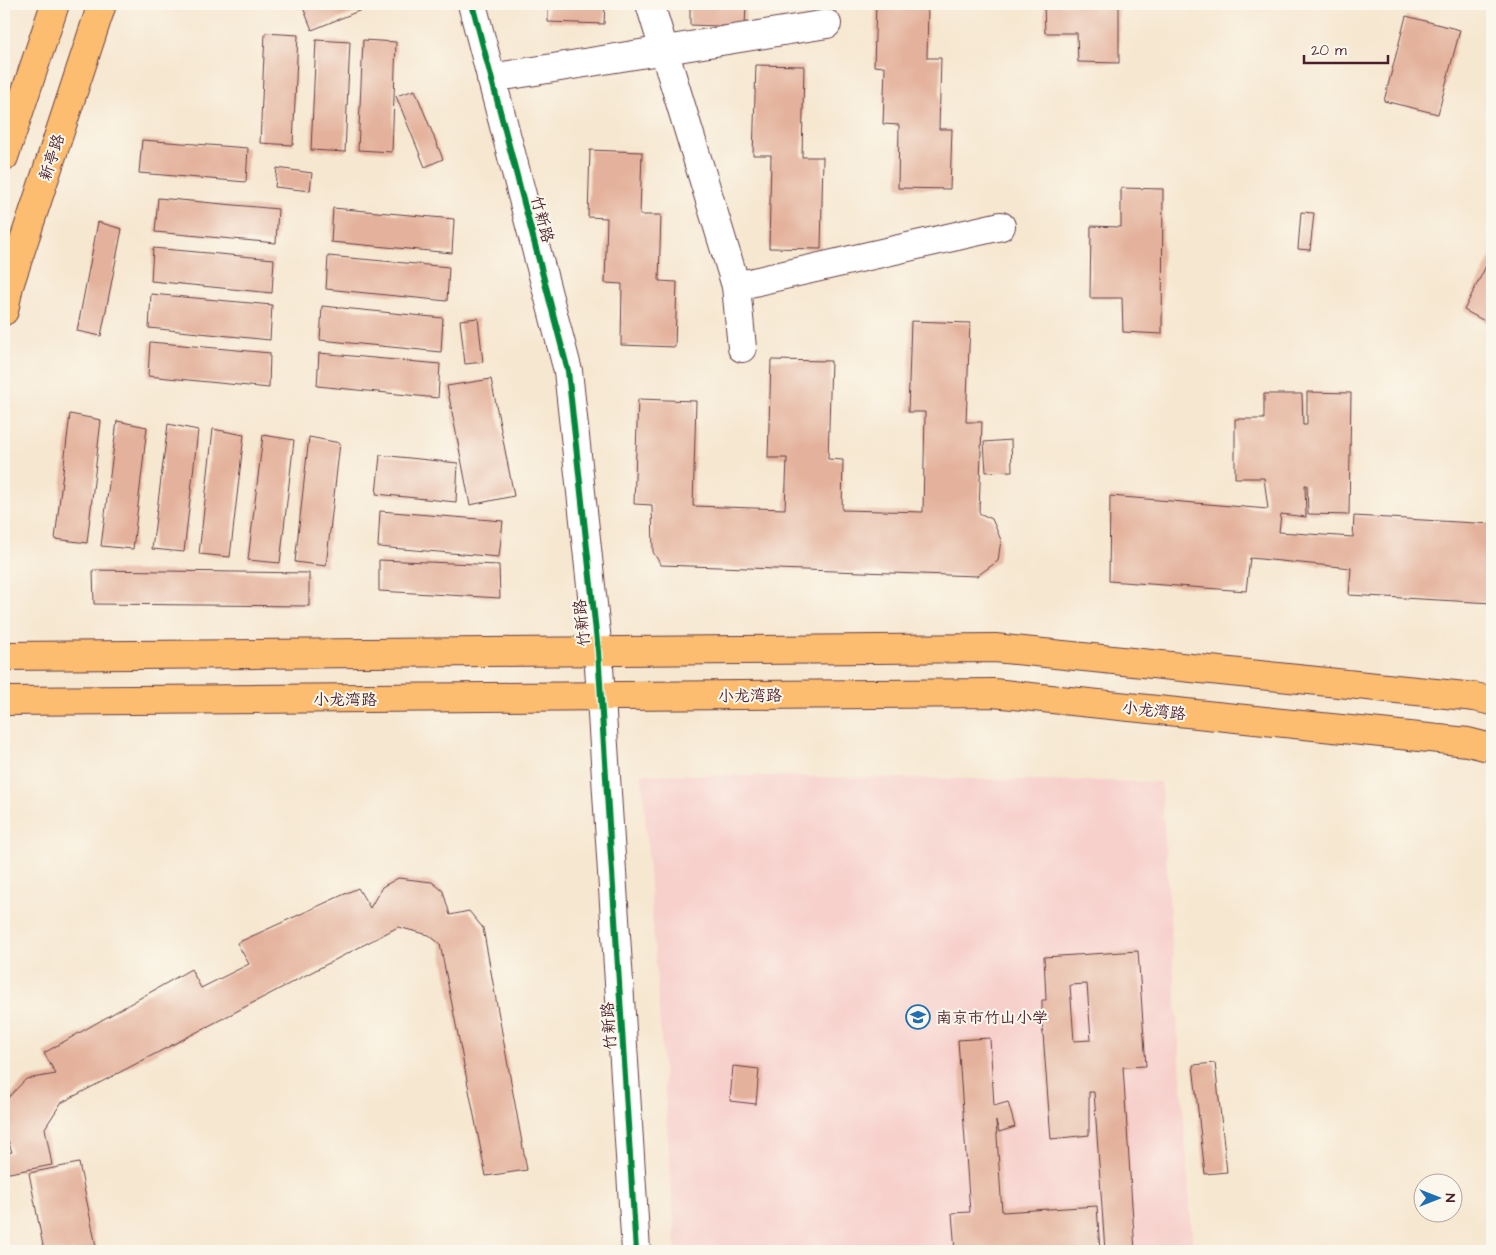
<svg xmlns="http://www.w3.org/2000/svg" width="1496" height="1255" font-family="'Architects Daughter','LXGW WenKai TC',sans-serif">
<style>
.built{fill:#f7d0cc}
.building{fill:#e4b29c;fill-rule:evenodd}
.lines{fill:none;stroke-linecap:round;stroke-linejoin:round}
.minor-casing{stroke:#643d44;stroke-width:30}
.major-casing{stroke:#643d44;stroke-width:30}
.minor{stroke:#fff;stroke-width:28}
.major{stroke:#fcbd6f;stroke-width:28}
.cycleway-casing{stroke:#fbf7ec;stroke-width:9}
.cycleway{stroke:#00873e;stroke-width:6}
.labels{text-anchor:middle;stroke-width:4;stroke-linejoin:round;paint-order:stroke}
.street-label{font-size:16px;fill:#4a1f2b;stroke:#fbf7ec}
.poi-label{font-size:16px;fill:#4a1f2b;stroke:#fbf7ec;text-anchor:start}
</style>
<rect width="100%" height="100%" fill="#fbf7ec"/>
<filter id="ink" filterUnits="userSpaceOnUse"><feTurbulence type="fractalNoise" baseFrequency=".02" numOctaves="2"/><feDisplacementMap in="SourceGraphic" scale="10" xChannelSelector="R" yChannelSelector="G"/><feConvolveMatrix kernelMatrix="1 2 1 2 8 2 1 2 1" color-interpolation-filters="sRGB"/></filter>
<filter id="wash" filterUnits="userSpaceOnUse"><feTurbulence type="fractalNoise" baseFrequency=".0096" numOctaves="4" result="noise"/><feDisplacementMap in="SourceGraphic" scale="20" xChannelSelector="R" yChannelSelector="G"/><feGaussianBlur stdDeviation="1.12" result="paint"/><feColorMatrix in="noise" values="0 0 0 0 0 0 0 0 0 0 0 0 0 0 0 0 0 1.4 0 .05"/><feComposite in="paint" operator="in"/></filter>
<g filter="url(#wash)">
<rect width="100%" height="100%" fill="#f6e7d0"/>
<polygon class="built" points="642,774 1161,782 1193,1251 676,1251"/>
<g id="blocks">
<g class="building">
<polygon points="305,4 371,4 371,6 312,30 302,5"/>
<polygon points="548,4 605,4 604,24 548,22"/>
<polygon points="690,4 746,4 745,27 690,25"/>
<polygon points="876,4 928,4 927,58 941,58 939,129 952,129 950,189 898,188 899,125 883,124 885,67 874,66"/>
<polygon points="1044,4 1119,4 1119,63 1078,62 1077,33 1045,33"/>
<polygon points="1406,16 1460,30 1438,114 1384,101"/>
<polygon points="265,33 298,35 293,145 260,143"/>
<polygon points="316,40 350,42 345,152 311,150"/>
<polygon points="363,40 396,42 392,152 358,150"/>
<polygon points="756,65 804,66 802,157 823,157 821,249 769,248 771,155 753,155"/>
<polygon points="415,90 443,159 425,167 396,96"/>
<polygon points="142,140 248,148 246,182 139,173"/>
<polygon points="590,150 642,152 640,215 661,215 659,281 677,282 675,347 621,345 622,284 605,283 607,218 588,217"/>
<polygon points="277,168 312,173 310,191 275,187"/>
<polygon points="1121,188 1163,189 1162,334 1123,332 1122,298 1090,298 1091,226 1121,227"/>
<polygon points="158,198 278,209 276,243 155,232"/>
<polygon points="333,208 454,219 452,253 331,242"/>
<polygon points="1301,212 1314,213 1310,250 1298,249"/>
<polygon points="98,222 122,229 101,336 77,331"/>
<polygon points="153,248 274,259 272,293 151,281"/>
<polygon points="1492,254 1492,325 1464,310"/>
<polygon points="328,256 449,267 447,301 326,289"/>
<polygon points="151,294 272,305 270,340 149,328"/>
<polygon points="322,306 443,318 441,352 320,340"/>
<polygon points="478,318 483,362 465,364 460,320"/>
<polygon points="911,321 970,323 966,422 982,422 979,513 992,519 1001,540 998,561 977,576 661,565 653,552 652,505 634,504 638,399 696,401 693,506 785,509 787,458 768,458 771,360 831,361 828,459 843,460 842,510 923,512 925,412 908,412"/>
<polygon points="150,342 270,353 269,388 148,376"/>
<polygon points="319,353 440,364 438,398 317,386"/>
<polygon points="491,379 514,496 470,505 447,386"/>
<polygon points="1307,392 1351,393 1349,515 1308,514 1307,485 1305,485 1306,517 1281,514 1279,532 1353,537 1354,516 1492,524 1492,603 1349,595 1351,568 1250,558 1246,591 1109,581 1110,496 1268,509 1264,478 1235,478 1235,419 1264,419 1264,394 1302,394 1303,425 1307,425"/>
<polygon points="70,414 101,420 87,543 55,539"/>
<polygon points="117,421 147,427 133,549 101,546"/>
<polygon points="168,424 198,430 184,552 152,549"/>
<polygon points="213,429 244,435 230,557 199,554"/>
<polygon points="263,435 294,440 280,563 248,560"/>
<polygon points="309,437 340,443 326,566 295,562"/>
<polygon points="1011,440 1012,471 986,472 984,442"/>
<polygon points="380,455 458,463 456,502 376,494"/>
<polygon points="380,511 503,521 499,557 378,547"/>
<polygon points="379,560 499,565 500,598 379,591"/>
<polygon points="93,570 309,573 309,606 94,604"/>
<polygon points="398,878 432,882 443,891 450,915 469,911 483,928 527,1170 486,1176 440,944 429,935 398,927 61,1103 45,1128 52,1165 4,1174 4,1154 12,1152 4,1129 4,1102 26,1079 56,1074 44,1053 191,969 201,988 249,964 237,943 358,888 370,908 382,887"/>
<path d="M1138,951L1146,1066L1123,1067L1135,1251H1105L1094,1092H1089V1135L1051,1139L1042,1021V1000H1046L1044,957ZM1087,984L1091,1040L1074,1041L1070,985Z"/>
<polygon points="990,1038 994,1106 1008,1102 1015,1127 999,1132 996,1121 1002,1212 1097,1206 1100,1251 955,1251 952,1213 970,1212 958,1040"/>
<polygon points="1215,1063 1227,1172 1205,1174 1193,1065"/>
<polygon points="733,1066 759,1069 756,1104 730,1101"/>
<polygon points="79,1163 97,1251 44,1251 29,1173"/>
</g>
</g>
</g>
<g filter="url(#ink)">
<use href="#blocks" fill-opacity="0" stroke="#643d44" stroke-width="1"/>
<g class="lines">
<g class="minor-casing">
<g id="minor">
<polyline points="472,4 568,371 598,651 636,1251"/>
<polyline points="650,4 736,286 742,348"/>
<polyline points="491,78 827,24"/>
<polyline points="736,286 1001,226"/>
</g>
</g>
<g class="major-casing">
<g id="major">
<polyline points="4,157 55,4"/>
<polyline points="4,311 9,286 102,4"/>
<polyline points="4,656 995,648 1475,697 1492,701"/>
<polyline points="4,701 993,693 1468,742 1492,748"/>
</g>
</g>
<use href="#minor" class="minor"/>
<use href="#major" class="major"/>
<g class="cycleway-casing">
<polyline id="cycleway" points="472,4 568,371 598,651 636,1251"/>
</g>
<use href="#cycleway" class="cycleway"/>
</g>
</g>
<defs>
<g id="school-ring" transform="scale(1.25)"><circle r="9.5" fill="#fbf7ec" stroke="#1f6fb2" stroke-width="1.5"/><path d="M0-5L7-2L0 1L-7-2ZM-4 1L0 2.5L4 1V4Q0 6-4 4Z" fill="#1f6fb2"/></g>
</defs>
<g fill-rule="evenodd">
<use href="#school-ring" x="918" y="1017"/>
</g>
<g class="labels">
<g class="street-label">
<text transform="translate(51 157) rotate(-72)" y="6">新亭路</text>
<text transform="translate(543 219) rotate(75)" y="6">竹新路</text>
<text transform="translate(581 623) rotate(-96)" y="6">竹新路</text>
<text transform="translate(750 695) rotate(-1)" y="6">小龙湾路</text>
<text x="345" y="705">小龙湾路</text>
<text transform="translate(1154 710) rotate(6)" y="6">小龙湾路</text>
<text transform="translate(608 1026) rotate(-94)" y="6">竹新路</text>
</g>
<g class="poi-label">
<text x="936" y="1023">南京市竹山小学</text>
</g>
</g>
<rect width="1496" height="1255" fill="none" stroke="#fbf7ec" stroke-width="20"/>
<g transform="translate(1438 1198) rotate(90)"><circle r="24" fill="#fbf7ec" stroke="#b4a19f"/>
<path d="M0-4L9 19L0 12L-9 19Z" fill="#1f6fb2"/>
<text y="-8" font-size="14" font-weight="bold" text-anchor="middle" fill="#4a1f2b">N</text>
</g>
<path d="M1304 55v8h84v-8" fill="none" stroke="#4a1f2b" stroke-width="2.5"/>
<text x="1311" y="55" font-size="15" fill="#4a1f2b" stroke="#fbf7ec" stroke-width="4" paint-order="stroke">20 m</text>
</svg>
